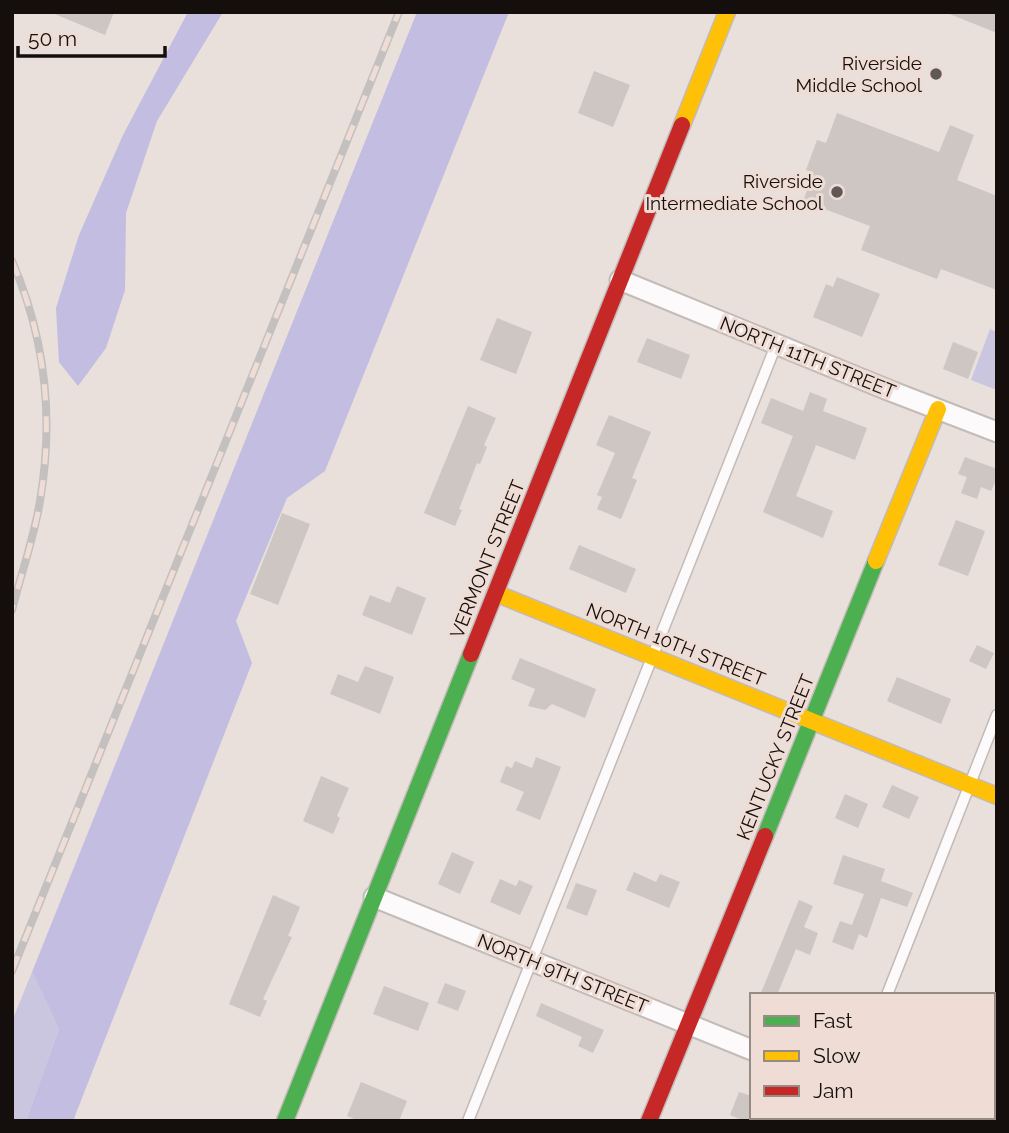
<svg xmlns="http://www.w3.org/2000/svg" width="1009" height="1133" font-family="Raleway,sans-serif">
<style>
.green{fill:#cbc6df}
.forest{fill:#c2bde1}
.building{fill:#cdc6c2}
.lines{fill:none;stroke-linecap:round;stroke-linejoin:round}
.lane-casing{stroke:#c3bbb8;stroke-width:13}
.street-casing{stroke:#c3bbb8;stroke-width:23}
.fast-casing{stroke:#c3bbb8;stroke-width:19}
.slow-casing{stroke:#c3bbb8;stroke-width:19}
.jam-casing{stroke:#c3bbb8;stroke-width:19}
.lane{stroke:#fcfafa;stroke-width:10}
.street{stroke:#fcfafa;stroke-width:19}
.fast{stroke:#4caf50;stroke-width:16}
.slow{stroke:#ffc107;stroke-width:16}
.jam{stroke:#c62828;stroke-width:16}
.rail-casing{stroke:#c3c0bf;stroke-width:8}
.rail{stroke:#efddd5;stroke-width:5;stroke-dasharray:16;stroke-linecap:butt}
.poi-dot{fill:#5f5854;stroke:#efddd5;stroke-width:2.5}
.labels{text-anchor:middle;stroke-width:6;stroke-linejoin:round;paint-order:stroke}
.poi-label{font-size:19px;fill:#140f0c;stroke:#efddd5;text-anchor:end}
.street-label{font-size:19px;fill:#140f0c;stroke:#efddd5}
</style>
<rect width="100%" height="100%" fill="#e9dfdb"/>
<g class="green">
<polygon points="990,329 997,332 997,390 971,380"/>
<polygon points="32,972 59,1029 26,1121 12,1121 12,1021"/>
</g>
<g class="forest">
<polygon points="188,12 223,12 157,121 126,213 125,290 106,348 78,386 59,362 56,308 79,235 123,135"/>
<polygon points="417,12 509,12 325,471 287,498 236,621 252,663 73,1121 26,1121 59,1029 32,972"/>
</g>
<g class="building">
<polygon points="50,12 114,12 105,35"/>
<polygon points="947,12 997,12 997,33 947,13"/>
<polygon points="594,71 630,85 613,127 578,113"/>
<polygon points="837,113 939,152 950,125 974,135 957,180 997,196 997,290 941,269 937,279 861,250 870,226 803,201 814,173 806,170 817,140 826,143"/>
<polygon points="837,277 880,294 862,337 813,317 826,284 833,287"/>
<polygon points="497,318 532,332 516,374 480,360"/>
<polygon points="647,338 690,355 681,379 637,362"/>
<polygon points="953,342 978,352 968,379 943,369"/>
<polygon points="810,392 827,399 823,411 867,428 855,460 816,445 796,496 833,511 823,538 763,512 793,436 761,423 771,398 803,411"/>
<polygon points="468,406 496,418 484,445 487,447 480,464 477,463 459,509 462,510 455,526 424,513"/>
<polygon points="609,415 651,432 632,478 637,480 621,519 597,509 602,497 597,495 615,453 596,445"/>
<polygon points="965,457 997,469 997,478 991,491 981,487 977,499 961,493 967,477 958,474"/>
<polygon points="282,513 310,524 278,605 250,594"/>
<polygon points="956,520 985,531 968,576 938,565"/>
<polygon points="579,545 636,569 626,593 569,569"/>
<polygon points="397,586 426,598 412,635 362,615 370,595 390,603"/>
<polygon points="977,645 994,653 986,669 969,661"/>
<polygon points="520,658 596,689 585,718 552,704 545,710 528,706 535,689 511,679"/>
<polygon points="365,666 394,677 380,714 330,694 338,674 358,682"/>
<polygon points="897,677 951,699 941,724 887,701"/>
<polygon points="536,757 561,767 540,820 516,810 524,792 500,782 506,766 512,768 515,761 532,768"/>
<polygon points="321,776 349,788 337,816 340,818 333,834 303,821"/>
<polygon points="892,785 919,797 909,819 882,807"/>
<polygon points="845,794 868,804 858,828 835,818"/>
<polygon points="452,852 474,862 460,894 438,884"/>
<polygon points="843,855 885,869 881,881 913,893 907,907 881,898 867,938 859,934 853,950 832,942 840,921 852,925 864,894 833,884"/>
<polygon points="634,872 656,882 660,874 680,882 669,908 626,890"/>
<polygon points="500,879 516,886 519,880 533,886 520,915 490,902"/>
<polygon points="576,883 597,890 587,916 566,908"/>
<polygon points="273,895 300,907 288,936 292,937 263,999 267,1001 260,1017 229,1004"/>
<polygon points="799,900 813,906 804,927 818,933 810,955 796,949 777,995 760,995"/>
<polygon points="445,983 466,991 458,1011 437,1003"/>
<polygon points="384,986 429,1003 418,1031 373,1014"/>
<polygon points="541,1003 604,1030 593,1053 578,1046 582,1037 536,1016"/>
<polygon points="361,1082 407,1101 399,1121 359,1121 347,1116"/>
<polygon points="739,1092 752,1096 752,1121 744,1121 730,1115"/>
</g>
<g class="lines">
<g class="lane-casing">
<g id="lane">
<polyline points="887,995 997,715"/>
<polyline points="468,1121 776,345"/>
<polyline points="839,1121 840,1117"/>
</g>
</g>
<g class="street-casing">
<g id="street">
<polyline points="620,280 888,390 997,432"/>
<polyline points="374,897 752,1050"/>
<polyline points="921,1117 930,1121"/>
</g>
</g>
<g class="fast-casing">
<g id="fast">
<polyline points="765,836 876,561"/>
<polyline points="285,1121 471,654"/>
</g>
</g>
<g class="slow-casing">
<g id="slow">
<polyline points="682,125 727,12"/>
<polyline points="876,561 938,409"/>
<polyline points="495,593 997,796"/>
</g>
</g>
<g class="jam-casing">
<g id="jam">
<polyline points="471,654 682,125"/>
<polyline points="649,1121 765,836"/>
</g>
</g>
<use href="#lane" class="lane"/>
<use href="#street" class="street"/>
<use href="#fast" class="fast"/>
<use href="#slow" class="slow"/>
<use href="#jam" class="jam"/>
<g class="rail-casing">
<g id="rail">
<path d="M12,261C45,337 54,419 40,501C34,538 21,574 12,610"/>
<polyline points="12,971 399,12"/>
</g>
</g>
<use href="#rail" class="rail"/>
</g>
<g class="poi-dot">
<circle cx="936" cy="74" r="7"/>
<circle cx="837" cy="192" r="7"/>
</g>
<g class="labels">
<g class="poi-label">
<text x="922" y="70">Riverside<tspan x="922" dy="22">Middle School</tspan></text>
<text x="823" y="188">Riverside<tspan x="823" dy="22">Intermediate School</tspan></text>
</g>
<g class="street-label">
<text transform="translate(808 357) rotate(22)" y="7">NORTH 11TH STREET</text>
<text transform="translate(487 559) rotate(-68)" y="7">VERMONT STREET</text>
<text transform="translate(676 644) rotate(22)" y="7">NORTH 10TH STREET</text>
<text transform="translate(775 757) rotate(-68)" y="7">KENTUCKY STREET</text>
<text transform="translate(563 973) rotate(22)" y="7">NORTH 9TH STREET</text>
</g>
</g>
<rect width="1009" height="1133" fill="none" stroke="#140f0c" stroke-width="28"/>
<rect x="750" y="993" width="245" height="126" fill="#efddd5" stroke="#978b85" stroke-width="2"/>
<rect x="764" y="1016" width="35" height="10" fill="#4caf50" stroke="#978b85" stroke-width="2"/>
<text x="813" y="1028" font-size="21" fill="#140f0c">Fast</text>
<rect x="764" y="1051" width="35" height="10" fill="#ffc107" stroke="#978b85" stroke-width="2"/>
<text x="813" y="1063" font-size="21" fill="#140f0c">Slow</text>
<rect x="764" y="1086" width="35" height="10" fill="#c62828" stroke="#978b85" stroke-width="2"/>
<text x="813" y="1098" font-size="21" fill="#140f0c">Jam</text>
<path d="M18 46v10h147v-10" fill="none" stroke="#140f0c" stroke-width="3.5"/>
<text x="28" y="46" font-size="21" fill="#140f0c" stroke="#efddd5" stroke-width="5" paint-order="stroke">50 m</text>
</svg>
